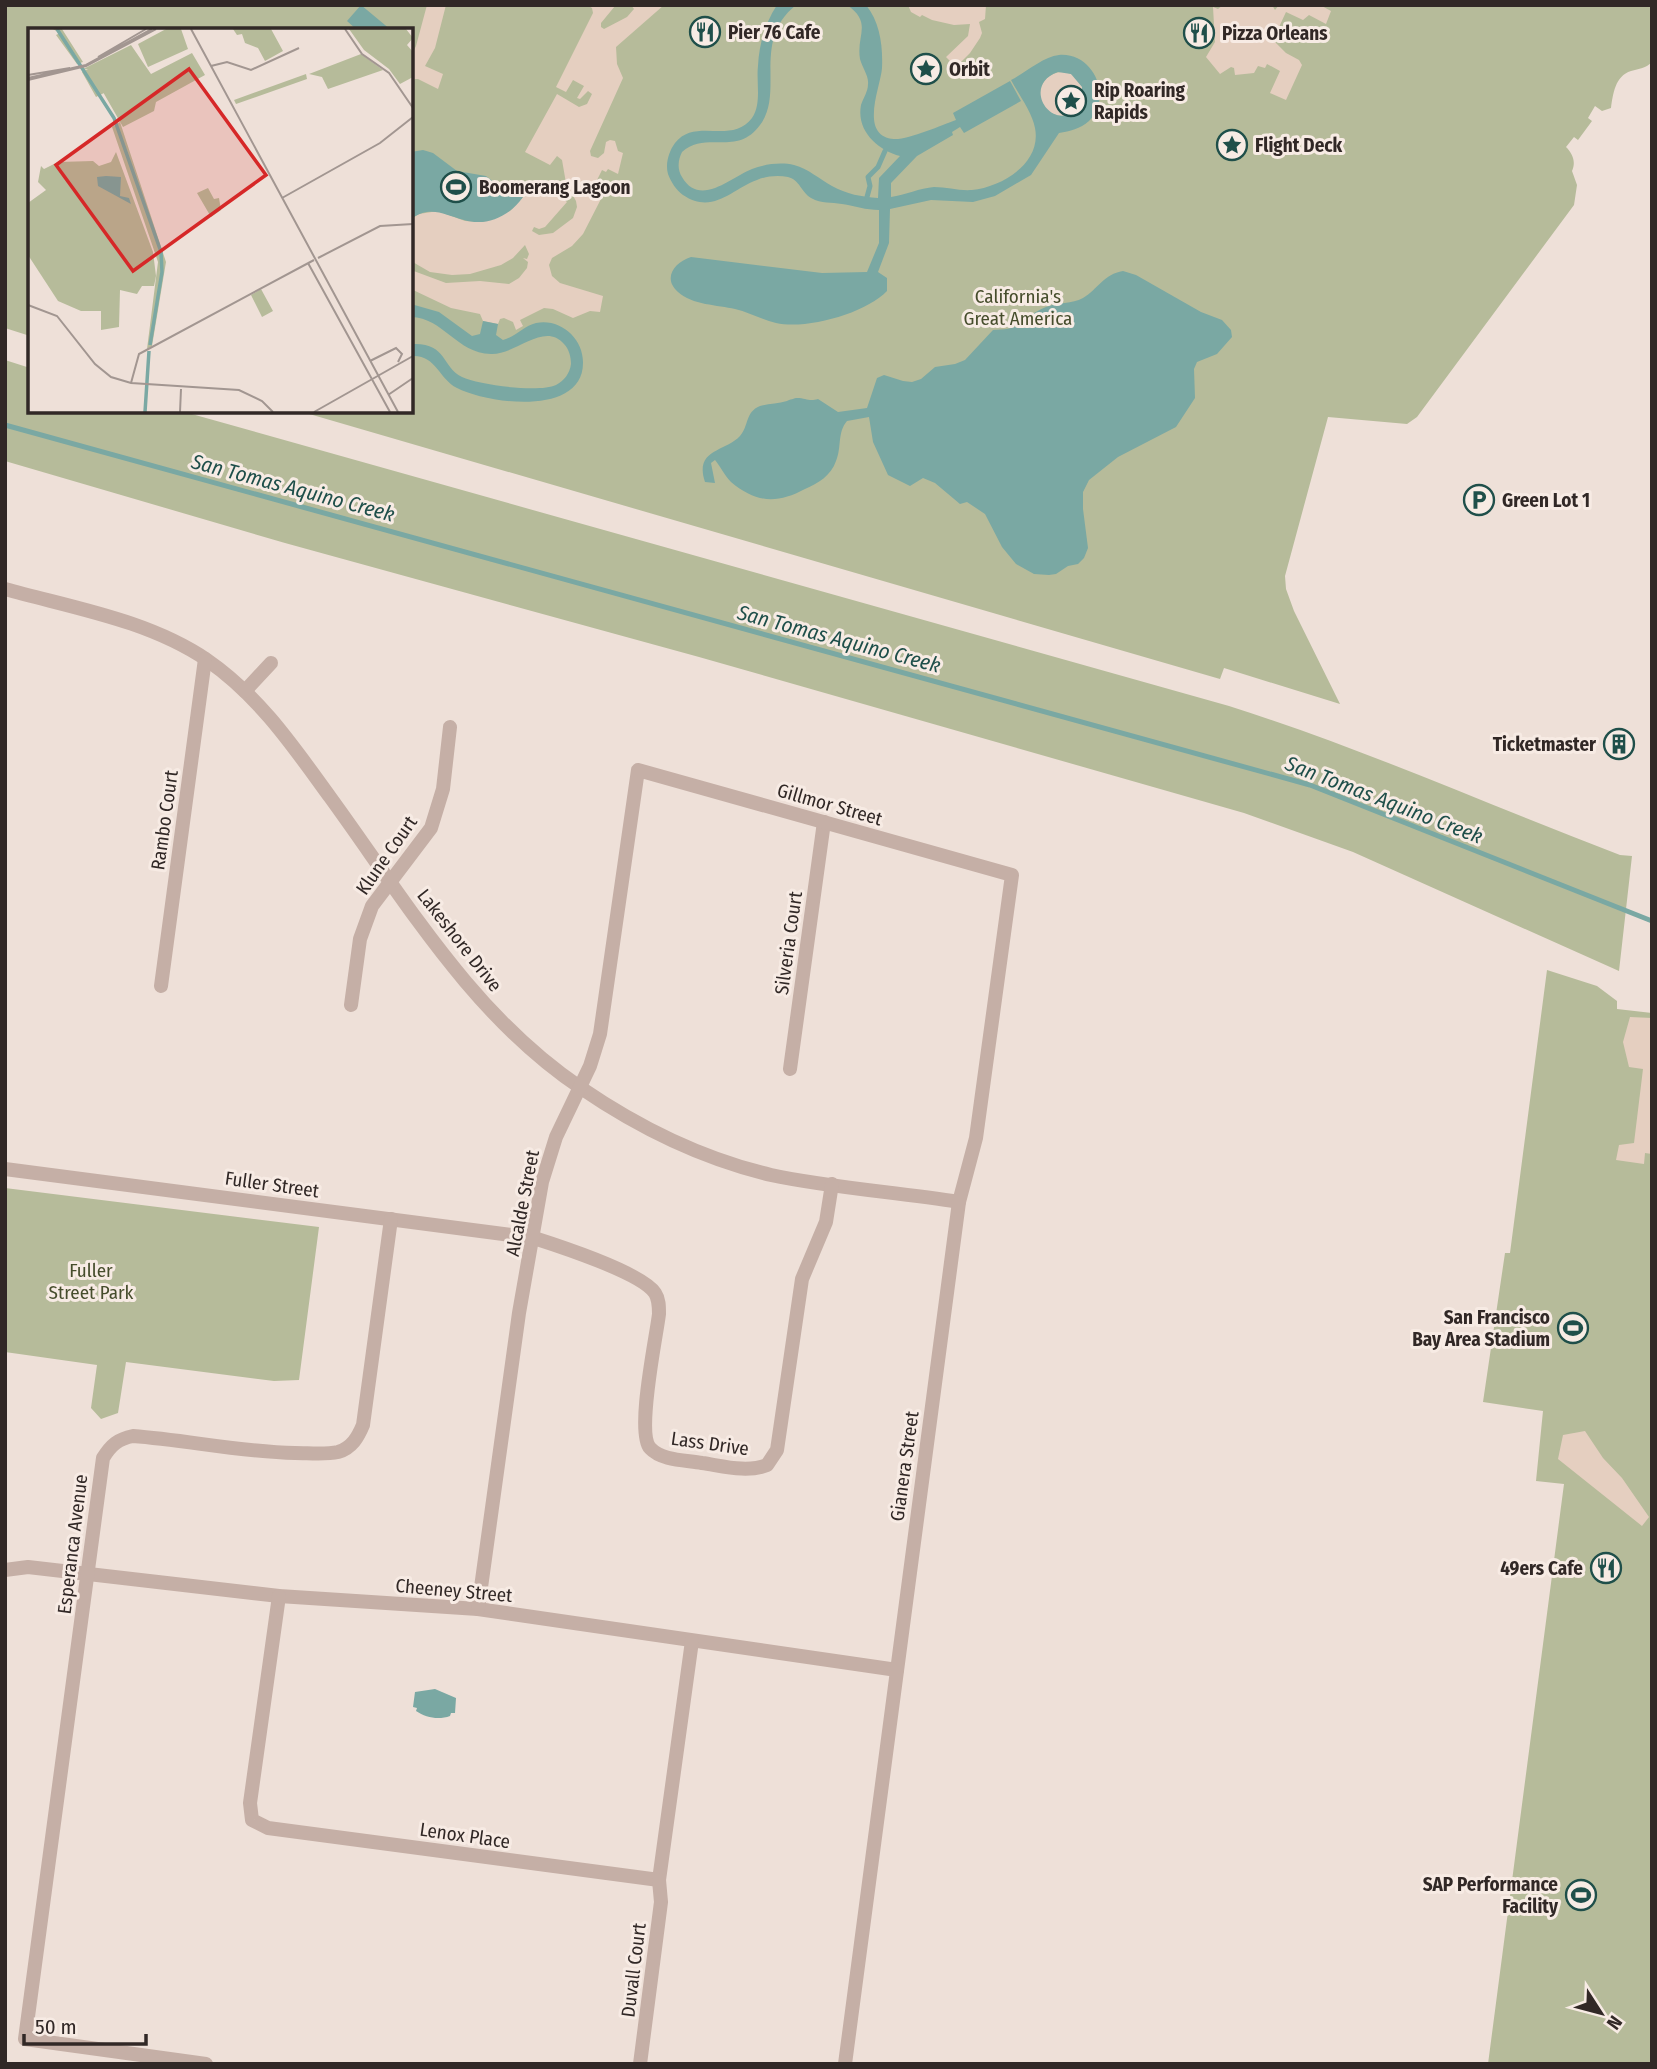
<svg xmlns="http://www.w3.org/2000/svg" width="1657" height="2069" font-family="'Fira Sans Condensed',sans-serif">
<style>
.green{fill:#b6bb9a}
.plaza{fill:#e5cfc0}
.water{fill:#7aa8a3;fill-rule:evenodd}
.lines{fill:none;stroke-linecap:round;stroke-linejoin:round}
.stream{stroke:#7aa8a3;stroke-width:5}
.minor{stroke:#c5afa6;stroke-width:14}
.labels{text-anchor:middle;stroke-width:6;stroke-linejoin:round;paint-order:stroke}
.poi-label{font-size:19px;font-weight:bold;fill:#312826;stroke:#f7ebe4;text-anchor:start}
.park-label{font-size:19px;fill:#464d2c;stroke:#f7ebe4}
.street-label{font-size:19px;fill:#312826;stroke:#f7ebe4}
.water-label{font-size:21px;font-style:italic;fill:#1f4f4a;stroke:#f7ebe4}
.inset-river{fill:none;stroke:#7aa8a3;stroke-width:3.5}
.inset-road{fill:none;stroke:#a29691;stroke-width:2}
.view{fill:#d62828;fill-opacity:0.15;stroke:#d62828;stroke-width:3.5}
.inset-edge{fill:none;stroke:#312826;stroke-width:3.5}
</style>
<rect width="100%" height="100%" fill="#eee0d8"/>
<g class="green">
<path d="M5,5H1652V62C1646,68 1639,69 1631,71C1615,76 1613,94 1611,108L1602,111L1595,106L1588,118L1592,121L1578,140L1574,137L1566,147C1573,154 1576,162 1572,171L1577,185L1574,205L1417,417L1407,424L1328,417L1285,576L1286,589L1294,611L1340,704L1224,668L1220,679L299,411H411V30H30V336L5,328Z"/>
<path d="M5,360L30,368V411H181L1229,706C1362,748 1489,805 1620,855L1632,856L1619,971L1353,852L1244,813L699,657L285,543L5,461Z"/>
<polygon points="1547,970 1597,986 1617,1001 1617,1009 1652,1013 1652,2064 1488,2064 1564,1484 1536,1481 1543,1411 1483,1402 1505,1253 1510,1253"/>
<polygon points="5,1188 319,1227 299,1380 274,1381 126,1362 118,1413 101,1419 91,1408 97,1365 5,1352"/>
</g>
<g class="plaza">
<polygon points="427,5 446,5 435,48 425,66 443,74 438,89 418,79 415,79 411,83 411,56 416,46"/>
<polygon points="587,5 615,6 601,23 601,27 604,29 627,17 634,9 631,5 664,5 616,47 617,64 623,78 590,151 591,156 598,158 604,153 606,142 610,140 615,141 618,151 623,153 618,174 608,169 606,172 602,170 596,182 599,187 595,187 594,191 602,197 583,234 572,246 552,258 549,265 552,276 560,283 603,296 600,312 590,311 573,318 553,309 544,308 520,320 523,326 516,330 513,322 504,318 500,319 498,324 483,321 480,314 451,308 411,289 411,270 446,283 480,281 509,284 519,278 527,268 528,262 523,258 527,259 529,254 525,245 513,258 501,265 470,274 452,275 430,272 411,261 411,219 419,214 438,211 465,221 483,222 510,211 523,197 537,194 549,187 567,202 545,227 539,229 534,227 532,231 539,235 553,233 573,218 577,207 576,201 566,183 562,160 557,156 550,165 525,152 557,94 579,107 587,104 592,94 588,91 580,99 577,98 584,86 573,80 566,92 556,87 593,13 592,8"/>
<polygon points="908,5 986,5 985,19 979,22 982,33 980,38 970,53 956,67 946,57 968,36 970,24 954,25 932,20 922,15 920,17 911,12"/>
<polygon points="1223,5 1272,5 1275,10 1279,5 1320,5 1331,11 1326,24 1309,15 1303,20 1286,12 1273,40 1286,53 1299,60 1302,65 1286,100 1270,93 1280,71 1267,64 1265,68 1258,66 1254,73 1235,75 1234,68 1231,67 1220,74 1206,57 1215,42 1213,7 1218,9"/>
<circle cx="1062" cy="94" r="22"/>
<polygon points="1630,1017 1652,1018 1652,1154 1645,1153 1644,1164 1616,1160 1619,1145 1634,1143 1643,1069 1629,1067 1623,1042"/>
<polygon points="1585,1431 1603,1458 1622,1478 1649,1517 1642,1526 1558,1459 1563,1435"/>
</g>
<g class="water">
<polygon points="361,5 391,30 357,30 347,21"/>
<path d="M777,5H796C751,41 785,92 760,125C737,157 706,130 682,152C678,160 677,169 682,177C700,208 731,177 752,169C765,164 781,162 794,165C809,169 819,179 832,186C846,194 862,197 878,198L879,178L900,156C878,150 856,131 861,105C863,98 868,92 868,84C869,76 862,67 860,59C856,35 873,23 847,5H866C880,22 883,46 882,68C881,86 858,136 894,139C908,140 942,125 956,120L953,113L1010,81L1021,101L964,133L960,127L952,132L953,135L917,156L891,183V197C905,195 920,188 934,187C947,187 959,191 972,190C1002,187 1042,163 1035,128C1032,112 1019,95 1011,80C1026,72 1043,57 1059,55C1094,52 1113,98 1089,121C1080,129 1070,131 1059,133L1031,175L995,196L973,202L931,200L890,209L889,243L878,272L887,278V291C866,313 807,330 776,323C762,320 749,312 735,309C718,305 692,305 678,292C662,278 675,262 691,257L822,273L867,272L879,243V210C866,210 855,206 842,204C831,202 822,204 811,198C801,192 800,180 788,177C778,175 766,176 757,180C732,189 713,215 683,195C676,190 671,182 668,174C665,164 669,151 675,143C695,117 732,145 752,118C762,103 756,82 758,66C759,45 765,23 777,5ZM1058,72L1071,74L1082,87L1081,104C1056,139 1018,86 1058,72Z"/>
<path d="M423,150L433,153L457,171L486,176L508,193L523,197C510,216 486,227 464,220C444,215 431,205 411,219V152Z"/>
<path d="M1123,271L1136,275L1201,312L1222,320L1231,330L1232,337L1217,354L1197,362L1194,369L1195,398L1176,427L1118,457L1089,480L1083,492V509L1088,548L1084,558L1078,564L1068,566L1056,574L1049,575L1034,574L1016,564L1002,547L985,514L967,502L960,504L935,483L923,478L910,486L888,475L873,442L869,417L847,421C837,433 842,447 836,461C831,476 818,483 805,489C777,504 756,503 731,482C724,475 721,467 715,460L711,463L715,483L705,482C694,449 725,452 740,436C749,426 745,412 760,406C769,403 778,404 787,401C789,400 795,398 797,398C806,398 809,402 818,399L838,412L867,408L877,378L884,375L903,381L912,382L921,379L935,367L955,364L965,360L993,330C1027,330 1022,316 1046,307C1058,302 1072,304 1083,298C1098,289 1104,274 1123,271Z"/>
<path d="M411,304L439,312L472,336L480,334L483,321L498,324L496,335L503,340C515,337 524,326 536,323C560,318 583,338 583,362C584,417 488,404 457,388C438,378 436,354 411,356V344C447,342 441,366 462,377C479,385 539,393 556,385C564,381 570,373 571,364C571,357 569,349 564,344C544,321 516,355 491,354C456,353 444,318 411,317Z"/>
<path d="M435,1689L456,1698L455,1713H451L450,1716C439,1720 426,1718 416,1711L417,1708L413,1707L415,1692Z"/>
</g>
<g class="lines">
<g class="stream">
<polyline points="867,197 870,186 868,177 878,167 885,151"/>
<polyline points="5,425 1310,785 1652,921"/>
</g>
<g class="minor">
<path d="M5,589C73,608 148,620 207,660C259,696 293,746 330,797C405,900 473,1016 581,1088C638,1127 703,1159 771,1175C832,1188 897,1192 959,1202"/>
<polyline points="245,691 271,663"/>
<polyline points="161,986 205,659"/>
<polyline points="351,1005 360,939 372,906 431,828 443,789 450,727"/>
<polyline points="790,1069 824,822"/>
<path d="M5,1169L534,1238C559,1246 642,1273 655,1293C659,1299 659,1306 659,1314C656,1339 636,1432 650,1448C662,1461 686,1460 702,1463C723,1466 747,1473 767,1465L777,1450L802,1279L826,1222L832,1184"/>
<polyline points="5,1570 28,1567 279,1596 478,1609 897,1670"/>
<polyline points="279,1596 250,1803 252,1820 268,1828 659,1880 692,1641"/>
<polyline points="478,1609 519,1313 542,1182 556,1137 590,1066 600,1034 638,770 1012,875 976,1138 959,1202 845,2064"/>
<path d="M206,2064L25,2039L103,1458C111,1445 118,1439 133,1436C187,1440 240,1452 295,1453C309,1453 325,1455 338,1452C352,1448 358,1437 363,1425L391,1219"/>
<polyline points="640,2064 661,1902 659,1880"/>
</g>
</g>
<defs>
<g id="restaurant-ring" transform="scale(1.575)"><circle r="9.5" fill="#f7ebe4" stroke="#1f4f4a" stroke-width="1.5"/><path d="M-5-6h1v4h1v-4h1v4h1v-4h1v5L-1.5 .5V6h-2V.5L-5-1ZM5-6V6H3V1.5H1.5Q1.5-4 5-6Z" fill="#1f4f4a"/></g>
<g id="sight-ring" transform="scale(1.575)"><circle r="9.5" fill="#f7ebe4" stroke="#1f4f4a" stroke-width="1.5"/><path d="M0-6L1.8-2.2L6-1.7L2.9 1.2L3.7 5.4L0 3.3L-3.7 5.4L-2.9 1.2L-6-1.7L-1.8-2.2Z" fill="#1f4f4a"/></g>
<g id="stadium-ring" transform="scale(1.575)"><circle r="9.5" fill="#f7ebe4" stroke="#1f4f4a" stroke-width="1.5"/><path d="M0-5a6.5 5 0 1 0 0 10a6.5 5 0 1 0 0-10ZM-3.5-1.8h7v3.6h-7Z" fill="#1f4f4a"/></g>
<g id="parking-ring" transform="scale(1.575)"><circle r="9.5" fill="#f7ebe4" stroke="#1f4f4a" stroke-width="1.5"/><path d="M-3.5-5.5H1a3.5 3.5 0 0 1 0 7H-1V5.5H-3.5ZM-1-3.4V-.6H.8a1.4 1.4 0 0 0 0-2.8Z" fill="#1f4f4a"/></g>
<g id="building-ring" transform="scale(1.575)"><circle r="9.5" fill="#f7ebe4" stroke="#1f4f4a" stroke-width="1.5"/><path d="M-4-6H4V6H1V3H-1V6H-4ZM-2.5-4.3h1.7v1.8h-1.7ZM.8-4.3h1.7v1.8H.8ZM-2.5-1h1.7V.8h-1.7ZM.8-1h1.7V.8H.8Z" fill="#1f4f4a"/></g>
</defs>
<g fill-rule="evenodd">
<use href="#restaurant-ring" x="705" y="32"/>
<use href="#restaurant-ring" x="1199" y="33"/>
<use href="#sight-ring" x="926" y="69"/>
<use href="#sight-ring" x="1071" y="101"/>
<use href="#sight-ring" x="1232" y="145"/>
<use href="#stadium-ring" x="456" y="187"/>
<use href="#parking-ring" x="1479" y="500"/>
<use href="#building-ring" x="1619" y="744"/>
<use href="#stadium-ring" x="1573" y="1328"/>
<use href="#restaurant-ring" x="1606" y="1568"/>
<use href="#stadium-ring" x="1581" y="1895"/>
</g>
<g class="labels">
<g class="poi-label">
<text x="728" y="39">Pier 76 Cafe</text>
<text x="1222" y="40">Pizza Orleans</text>
<text x="949" y="76">Orbit</text>
<text x="1094" y="97">Rip Roaring<tspan x="1094" dy="22">Rapids</tspan></text>
<text x="1255" y="152">Flight Deck</text>
<text x="479" y="194">Boomerang Lagoon</text>
<text x="1502" y="507">Green Lot 1</text>
<text x="1596" y="751" text-anchor="end">Ticketmaster</text>
<text x="1550" y="1324" text-anchor="end">San Francisco<tspan x="1550" dy="22">Bay Area Stadium</tspan></text>
<text x="1583" y="1575" text-anchor="end">49ers Cafe</text>
<text x="1558" y="1891" text-anchor="end">SAP Performance<tspan x="1558" dy="22">Facility</tspan></text>
</g>
<g class="park-label">
<text x="1018" y="303">California's<tspan x="1018" dy="22">Great America</tspan></text>
<text x="91" y="1277">Fuller<tspan x="91" dy="22">Street Park</tspan></text>
</g>
<g class="street-label">
<text transform="translate(830 804) rotate(16)" y="7">Gillmor Street</text>
<text transform="translate(164 820) rotate(-82)" y="7">Rambo Court</text>
<text transform="translate(386 855) rotate(-55)" y="7">Klune Court</text>
<text transform="translate(460 940) rotate(52)" y="7">Lakeshore Drive</text>
<text transform="translate(788 943) rotate(-82)" y="7">Silveria Court</text>
<text transform="translate(272 1184) rotate(8)" y="7">Fuller Street</text>
<text transform="translate(522 1203) rotate(-79)" y="7">Alcalde Street</text>
<text transform="translate(710 1443) rotate(8)" y="7">Lass Drive</text>
<text transform="translate(904 1466) rotate(-82)" y="7">Gianera Street</text>
<text transform="translate(72 1544) rotate(-83)" y="7">Esperanca Avenue</text>
<text transform="translate(454 1590) rotate(5)" y="7">Cheeney Street</text>
<text transform="translate(465 1835) rotate(8)" y="7">Lenox Place</text>
<text transform="translate(633 1970) rotate(-83)" y="7">Duvall Court</text>
</g>
<g class="water-label">
<text transform="translate(293 488) rotate(15)" y="7">San Tomas Aquino Creek</text>
<text transform="translate(839 639) rotate(15)" y="7">San Tomas Aquino Creek</text>
<text transform="translate(1384 800) rotate(21)" y="7">San Tomas Aquino Creek</text>
</g>
</g>
<g transform="translate(28 28)">
<rect width="385" height="385" fill="#eee0d8"/>
<path d="M25,1H34L55,34L49,36L28,7L32,5ZM138,1H153L160,21L120,39L110,16ZM205,1H243L255,23L237,33L230,20L217,15L214,6L209,7ZM321,1H378L385,10L379,17L385,24V49L372,56L361,41L336,22ZM103,17L123,46L164,25L177,47L128,74L126,83L95,99L63,43L76,65L68,69L54,44L60,41L53,42ZM333,26L355,42L300,61L294,49L281,46ZM278,46L279,51L208,76L206,72ZM92,94L138,234L124,318L119,321L130,234L84,99ZM88,124L125,224L128,248L126,258H114L109,266L92,262L91,299L73,302V283H53L30,273L0,227V175L18,162L10,154L13,138L16,141L30,134L65,133L71,138L83,134ZM180,160L186,171L191,170L193,182L183,189L169,165ZM233,261L245,283L234,289L223,267Z" fill="#b6bb9a"/>
<path d="M78,148L93,149L92,168L101,170L103,176L70,158L69,149Z" fill="#7aa8a3"/>
<path class="inset-river" d="M29,1L86,90L133,224L134,244L122,317M117,384L121,323"/>
<path class="inset-road" d="M163,1L370,384M317,1L334,26L361,45L385,80M70,29L118,1M183,38L199,34L223,42L271,20M0,47L42,40M0,50L58,37L124,1M0,52L58,38L128,1M254,170L352,115L385,89M290,230L352,198L385,196M280,235L362,384M0,277L29,288L67,336L83,349L103,355L211,362L234,373L245,384M342,333L368,320L374,326L370,334M103,355L111,326L286,232M360,367L385,350M152,384L153,361M286,384L385,328"/>
<path class="view" d="M161,41L238,147L105,243L28,137Z"/>
<rect width="385" height="385" class="inset-edge"/>
</g>
<rect width="1657" height="2069" fill="none" stroke="#312826" stroke-width="14"/>
<g transform="translate(1601 2013) rotate(126)" stroke="#f7ebe4" stroke-width="5" paint-order="stroke">
<path d="M0-5L12 26L0 18L-12 26Z" fill="#312826"/>
<text y="-10" font-size="19" font-weight="bold" text-anchor="middle" fill="#312826">N</text>
</g>
<path d="M24 2034v10h122v-10" fill="none" stroke="#312826" stroke-width="3.5"/>
<text x="35" y="2034" font-size="21" fill="#312826" stroke="#f7ebe4" stroke-width="5" paint-order="stroke">50 m</text>
</svg>
